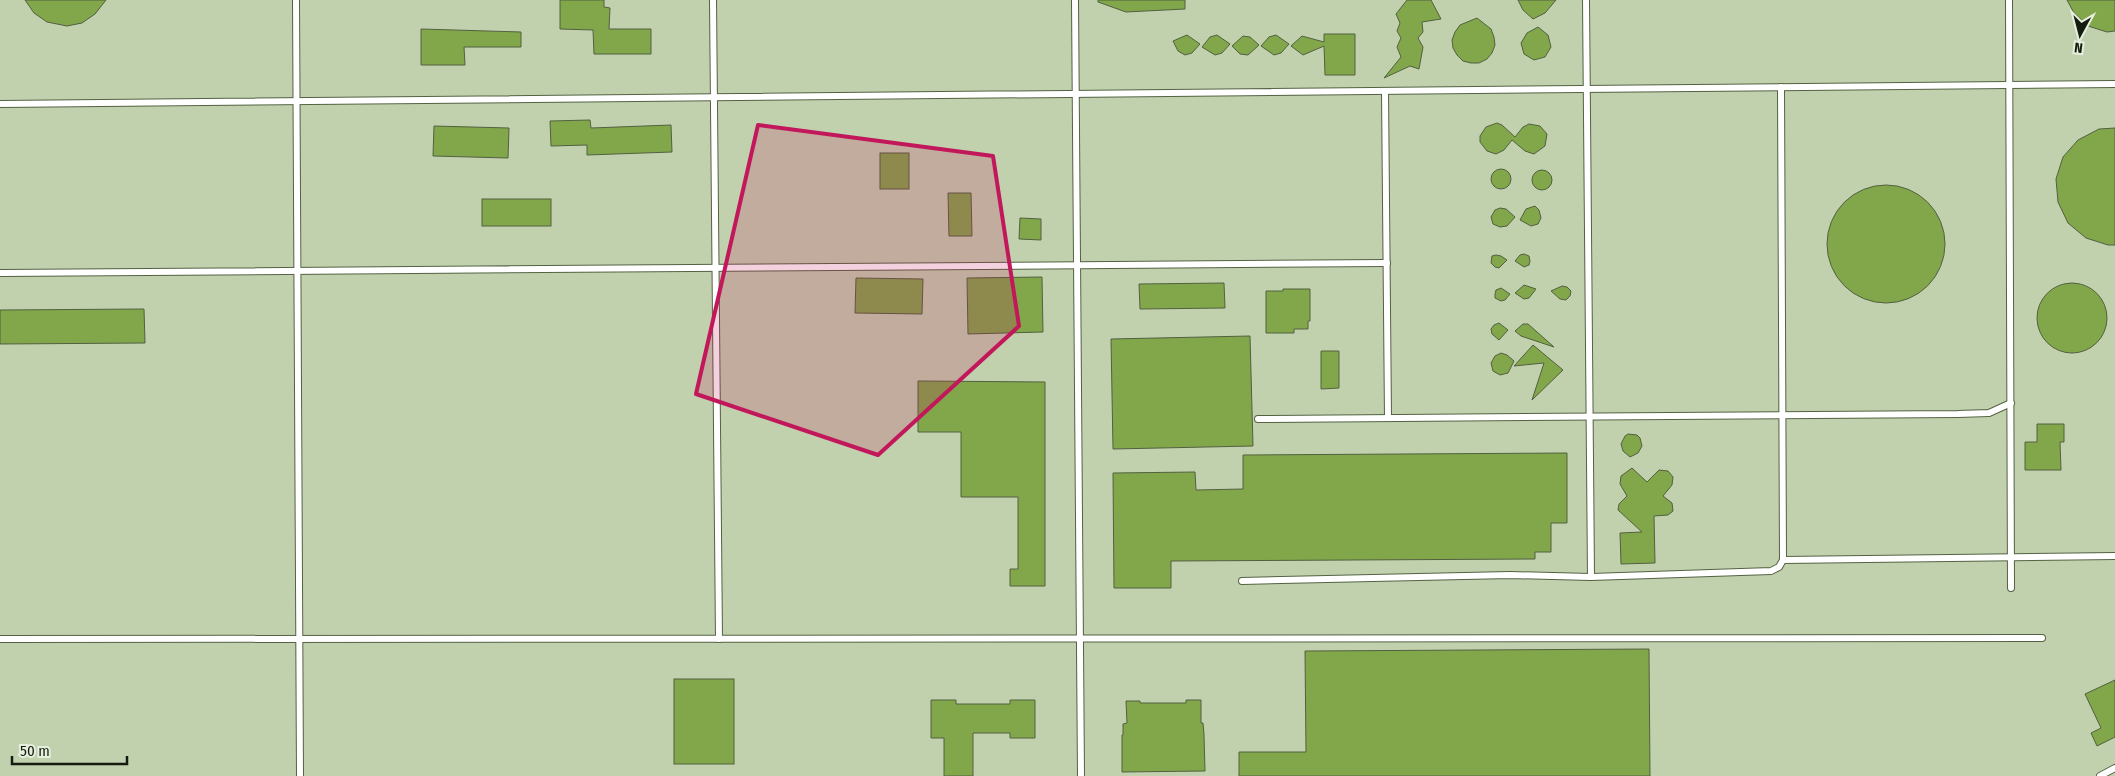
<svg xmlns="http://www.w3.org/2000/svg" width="2115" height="776" font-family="'Fira Sans Condensed',sans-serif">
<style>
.building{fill:#81a74a;stroke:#526041}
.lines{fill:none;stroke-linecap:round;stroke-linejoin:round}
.service-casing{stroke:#546243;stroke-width:8}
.service{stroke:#fff;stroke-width:6}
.marked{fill:#c2185b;fill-opacity:0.2;stroke:#c2185b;stroke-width:4;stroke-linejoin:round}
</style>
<rect width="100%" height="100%" fill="#c1d1ae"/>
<g class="building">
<polygon points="25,0 106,0 95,14 82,23 67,26 47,22 34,13"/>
<polygon points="560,0 604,0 604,7 610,8 609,29 651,29 651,54 594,54 593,30 560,29"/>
<polygon points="1098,0 1185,0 1185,9 1126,12 1098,2"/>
<polygon points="1407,0 1431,0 1441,19 1422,22 1423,32 1418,38 1423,47 1419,69 1410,66 1384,78 1401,57 1397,47 1401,38 1397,31 1400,23 1396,14"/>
<polygon points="1518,0 1556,0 1545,13 1533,19 1523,10"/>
<polygon points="2067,0 2115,0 2115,31 2107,32 2088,26 2074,13"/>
<polygon points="1477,18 1491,29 1494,37 1495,45 1492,53 1487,59 1479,63 1471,63 1463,61 1457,55 1453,48 1452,40 1455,32 1460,25"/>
<polygon points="1538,27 1548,35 1551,47 1545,57 1534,60 1524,54 1521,43 1527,33"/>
<polygon points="421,29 521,32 521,47 464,47 465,65 421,65"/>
<polygon points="1324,34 1355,34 1355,75 1325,75 1324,46 1303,55 1291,46 1302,36 1324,42"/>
<polygon points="1187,35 1200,44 1192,53 1185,55 1178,51 1173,41"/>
<polygon points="1217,35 1230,44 1222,53 1215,55 1202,47 1210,37"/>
<polygon points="1276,35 1289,44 1281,53 1274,55 1261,46 1269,37"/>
<polygon points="1243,36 1250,37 1259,45 1248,55 1240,54 1232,46"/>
<polygon points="590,120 591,128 671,125 672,152 587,155 587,145 551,146 550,121"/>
<polygon points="1497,123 1502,125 1515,137 1523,127 1529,124 1540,126 1547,134 1545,146 1534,154 1525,151 1512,140 1504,150 1496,154 1487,151 1480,142 1480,136 1486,127"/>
<polygon points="434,126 509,128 508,158 433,156"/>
<polygon points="2115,128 2115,245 2108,245 2086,238 2068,223 2058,202 2056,179 2063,157 2078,140 2099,129"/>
<rect x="880" y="153" width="29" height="36"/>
<circle cx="1501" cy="179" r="10"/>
<circle cx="1542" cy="180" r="10"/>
<circle cx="1886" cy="244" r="59"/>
<polygon points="948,193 971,193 972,236 949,236"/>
<rect x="482" y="199" width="69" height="27"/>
<polygon points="1535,206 1539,210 1541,218 1538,224 1531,226 1520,220 1526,209"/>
<polygon points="1500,208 1506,209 1515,217 1507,226 1500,227 1493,224 1491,217 1495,210"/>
<polygon points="1020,218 1041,219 1041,240 1019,239"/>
<polygon points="1524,254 1529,256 1530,261 1529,265 1524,267 1515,261 1520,255"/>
<polygon points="1496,255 1501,256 1507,260 1499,268 1495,267 1491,263 1492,256"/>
<polygon points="1042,277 1043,332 968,334 967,278"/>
<polygon points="856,278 923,279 922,314 855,313"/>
<polygon points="1224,283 1225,308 1140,309 1139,284"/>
<circle cx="2072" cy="318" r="35"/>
<polygon points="1524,285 1536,289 1529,298 1524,299 1515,293"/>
<polygon points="1562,286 1567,287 1571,291 1570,296 1566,300 1560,299 1551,291"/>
<polygon points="1501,288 1510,294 1505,300 1501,301 1495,298 1495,294 1496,290"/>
<polygon points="1283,289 1310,289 1310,321 1308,321 1308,329 1294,329 1294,333 1266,333 1266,291 1283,291"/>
<polygon points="144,309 145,343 0,344 0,310"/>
<polygon points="1499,323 1508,330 1499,340 1492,334 1491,329 1494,325"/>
<polygon points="1523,324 1528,324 1554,347 1521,336 1515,331"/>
<polygon points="1250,336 1253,446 1113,449 1111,339"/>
<polygon points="1533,345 1563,370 1532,400 1544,363 1514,366"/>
<polygon points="1321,351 1339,351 1339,388 1321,389"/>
<polygon points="1501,353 1507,355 1514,361 1508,373 1500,375 1493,371 1491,363 1495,356"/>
<polygon points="918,381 1045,382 1045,586 1010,586 1010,569 1018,569 1018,497 961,497 961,432 918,432"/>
<polygon points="2037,424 2064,424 2064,442 2060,442 2061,470 2025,470 2025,442 2037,442"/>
<polygon points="1628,434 1637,435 1640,438 1642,446 1638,453 1630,457 1623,451 1621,444 1625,436"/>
<polygon points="1567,453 1567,523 1551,523 1551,552 1535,552 1535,559 1171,561 1171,588 1114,588 1113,473 1195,472 1196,490 1243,489 1243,455"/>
<polygon points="1632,468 1647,482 1659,470 1668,471 1673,477 1672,485 1663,496 1672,503 1673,511 1668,515 1654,516 1655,563 1621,564 1620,533 1642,532 1618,510 1619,504 1627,496 1620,484 1621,476"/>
<polygon points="1649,649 1650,776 1239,776 1239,752 1306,752 1305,651"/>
<rect x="674" y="679" width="60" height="85"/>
<polygon points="2115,680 2115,737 2097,746 2091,733 2101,728 2085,694"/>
<polygon points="931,700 956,700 956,704 1010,704 1010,700 1035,700 1035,738 1010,738 1010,733 973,733 973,776 944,776 944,738 931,738"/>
<polygon points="1186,700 1201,700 1201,723 1203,723 1204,734 1205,771 1122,772 1122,735 1123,735 1123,724 1127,723 1126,701 1140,701 1140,703 1186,703"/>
</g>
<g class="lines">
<g class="service-casing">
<g id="service">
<polyline points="296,0 300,776"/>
<polyline points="713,0 719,639"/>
<polyline points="1075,0 1081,776"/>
<polyline points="1586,0 1591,577"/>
<polyline points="2009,0 2011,588"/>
<polyline points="1385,91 1388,418"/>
<polyline points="0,104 2115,84"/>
<polyline points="0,273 1387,263"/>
<polyline points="1258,419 1958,414 1989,413 2011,403"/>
<polyline points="1783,560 2115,556"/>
<polyline points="1242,581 1510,575 1591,577 1771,571 1779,567 1783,560 1781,87"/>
<polyline points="0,639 2042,638"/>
<polyline points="2100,776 2115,768"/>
</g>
</g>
<use href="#service" class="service"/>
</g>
<path class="marked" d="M758,125L993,156L1019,326L878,455L696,394Z"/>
<g transform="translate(2080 35) rotate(187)" stroke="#e6efdd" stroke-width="4" paint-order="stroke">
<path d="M0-4L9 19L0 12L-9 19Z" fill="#151b0e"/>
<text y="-8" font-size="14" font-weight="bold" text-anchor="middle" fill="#151b0e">N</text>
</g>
<path d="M12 756v8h115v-8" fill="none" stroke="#151b0e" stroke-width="2.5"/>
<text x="20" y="756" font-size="15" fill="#151b0e" stroke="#e6efdd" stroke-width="4" paint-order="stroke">50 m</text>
</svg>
